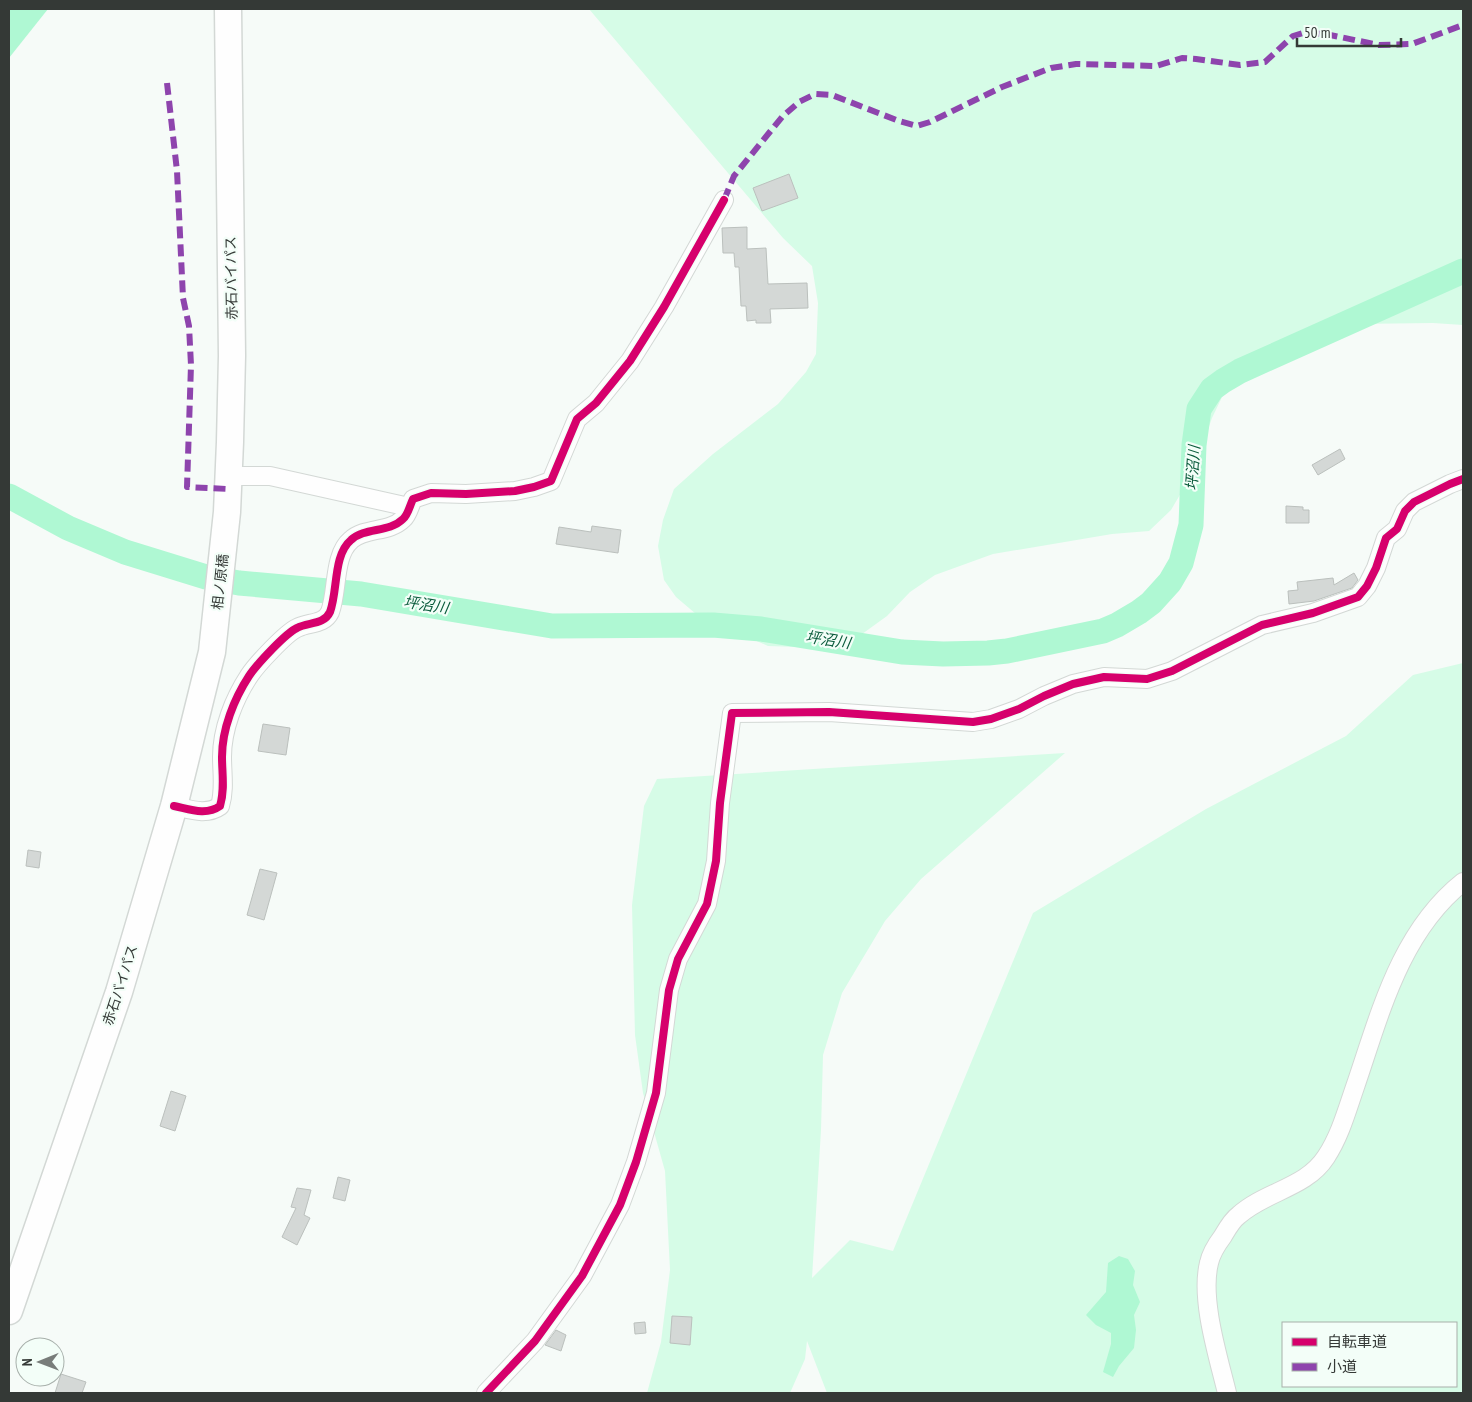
<svg xmlns="http://www.w3.org/2000/svg" width="1472" height="1402" font-family="'PT Sans Narrow','Noto Sans JP',sans-serif">
<style>
.green{fill:#d6fce7;fill-rule:evenodd}
.water{fill:#aff8d3}
.lines{fill:none;stroke-linecap:round;stroke-linejoin:round}
.river{stroke:#aff8d3;stroke-width:25}
.building{fill:#d4d8d6;stroke:#bbc0bd}
.minor-casing{stroke:#d3d8d5;stroke-width:20}
.highway-casing{stroke:#d3d8d5;stroke-width:29}
.minor{stroke:#fefefe;stroke-width:18}
.highway{stroke:#fefefe;stroke-width:26}
.quiet{stroke:#8e44ad;stroke-width:6;stroke-dasharray:12 6;stroke-linecap:butt}
.cycleway-casing{stroke:#f3fef8;stroke-width:11}
.cycleway{stroke:#d6006c;stroke-width:8}
.labels{text-anchor:middle;stroke-width:4.5;stroke-linejoin:round;paint-order:stroke}
.street-label{font-size:14px;fill:#343936;stroke:#f3fef8}
.water-label{font-size:15px;font-style:italic;fill:#095b3b;stroke:#f3fef8}
</style>
<rect width="100%" height="100%" fill="#f6fbf8"/>
<g class="green">
<polygon points="589,9 1463,9 1463,325 1433,323 1356,324 1302,334 1251,358 1223,395 1212,418 1191,476 1171,510 1149,531 1112,534 993,554 935,575 910,592 887,616 851,642 825,648 768,646 696,614 676,597 664,580 658,546 663,520 674,489 713,454 778,404 806,372 816,354 818,303 812,266 783,238"/>
<path d="M1463,663V1393H827L807,1341L805,1359L790,1393H647L661,1342L670,1270L665,1171L643,1093L635,1035L632,905L644,806L657,779L1065,753L921,879L885,921L842,993L823,1055L821,1130L812,1278L850,1240L893,1251L1033,913L1206,809L1346,736L1413,675ZM1283,1323H1456V1386H1283Z"/>
</g>
<g class="water">
<polygon points="9,9 48,9 9,58"/>
<polygon points="1119,1256 1128,1259 1135,1271 1133,1285 1140,1302 1134,1315 1136,1330 1134,1348 1119,1366 1113,1377 1103,1372 1111,1344 1111,1333 1096,1325 1086,1315 1106,1292 1108,1263"/>
</g>
<g class="lines">
<polyline class="river" points="9,496 68,528 125,552 206,577 239,583 361,594 552,626 713,625 761,629 902,652 943,654 988,653 1007,651 1103,631 1117,625 1139,612 1151,603 1170,582 1181,563 1191,525 1194,445 1199,409 1212,389 1223,381 1240,371 1463,271"/>
</g>
<g class="building">
<polygon points="789,174 798,198 762,211 753,188"/>
<polygon points="747,227 747,249 766,248 768,284 807,283 808,308 770,309 771,323 756,323 756,320 747,321 746,306 741,306 739,267 735,267 734,253 723,253 722,228"/>
<polygon points="1340,449 1345,459 1318,475 1312,465"/>
<polygon points="1286,506 1303,507 1303,510 1309,510 1309,523 1286,523"/>
<polygon points="592,526 621,530 618,553 556,544 559,527 591,532"/>
<polygon points="1354,573 1358,580 1352,588 1314,601 1289,604 1288,591 1298,590 1297,582 1333,578 1334,585"/>
<polygon points="263,724 290,728 286,755 258,751"/>
<polygon points="28,850 41,852 39,868 26,866"/>
<polygon points="260,869 277,873 264,920 247,915"/>
<polygon points="171,1091 186,1096 175,1131 160,1126"/>
<polygon points="338,1177 350,1180 345,1201 333,1198"/>
<polygon points="297,1188 311,1190 304,1215 310,1218 297,1245 282,1237 296,1208 291,1207"/>
<polygon points="672,1316 692,1317 690,1345 670,1343"/>
<polygon points="645,1322 646,1333 635,1334 634,1323"/>
<polygon points="556,1330 566,1335 561,1351 545,1345"/>
<polygon points="61,1374 86,1382 82,1393 55,1393"/>
</g>
<g class="lines">
<g class="minor-casing">
<g id="minor">
<polyline points="229,476 270,476 409,507"/>
<path d="M174,806C189,809 206,816 220,806C225,790 222,773 222,757C222,729 234,699 249,676C257,664 286,633 297,628C308,622 324,625 330,612C338,591 333,555 351,540C365,527 389,533 403,519C408,515 410,505 413,499L431,493L466,494L515,491L534,487L551,481L577,419L596,403L630,361L664,307L724,200"/>
<polyline points="486,1393 535,1341 582,1276 620,1205 636,1162 656,1093 669,990 678,959 707,904 716,861 720,803 732,713 829,712 973,722 991,719 1019,709 1044,696 1073,684 1104,677 1147,679 1172,671 1262,625 1313,613 1358,597 1367,586 1376,568 1386,538 1397,529 1405,511 1414,502 1450,484 1463,479"/>
<path d="M1227,1393C1218,1356 1200,1299 1209,1263C1211,1253 1217,1244 1223,1236C1227,1229 1232,1220 1239,1215C1266,1191 1306,1188 1326,1157C1340,1136 1347,1110 1355,1087C1380,1014 1400,932 1463,882"/>
</g>
</g>
<g class="highway-casing">
<polyline id="highway" points="9,1311 119,992 174,806 212,652 227,512 230,442 232,356 228,9"/>
</g>
<use href="#minor" class="minor"/>
<use href="#highway" class="highway"/>
<g class="quiet">
<polyline points="167,83 177,171 183,298 189,326 191,365 187,487 228,489"/>
<polyline points="724,200 734,176 782,117 799,102 815,94 832,95 899,121 917,126 930,122 1002,87 1051,68 1076,64 1156,66 1182,58 1196,59 1240,65 1265,62 1293,36 1306,32 1330,35 1379,45 1412,44 1463,25"/>
</g>
<g class="cycleway-casing">
<g id="cycleway">
<path d="M174,806C189,809 206,816 220,806C225,790 222,773 222,757C222,729 234,699 249,676C257,664 286,633 297,628C308,622 324,625 330,612C338,591 333,555 351,540C365,527 389,533 403,519C408,515 410,505 413,499L431,493L466,494L515,491L534,487L551,481L577,419L596,403L630,361L664,307L724,200"/>
<polyline points="486,1393 535,1341 582,1276 620,1205 636,1162 656,1093 669,990 678,959 707,904 716,861 720,803 732,713 829,712 973,722 991,719 1019,709 1044,696 1073,684 1104,677 1147,679 1172,671 1262,625 1313,613 1358,597 1367,586 1376,568 1386,538 1397,529 1405,511 1414,502 1450,484 1463,479"/>
</g>
</g>
<use href="#cycleway" class="cycleway"/>
</g>
<g class="labels">
<g class="street-label">
<text transform="translate(231 278) rotate(-91)" y="5">赤石バイパス</text>
<text transform="translate(220 582) rotate(-84)" y="5">相ノ原橋</text>
<text transform="translate(120 985) rotate(-72)" y="5">赤石バイパス</text>
</g>
<g class="water-label">
<text transform="translate(1193 468) rotate(-86)" y="5">坪沼川</text>
<text transform="translate(426 605) rotate(9)" y="5">坪沼川</text>
<text transform="translate(828 640) rotate(9)" y="5">坪沼川</text>
</g>
</g>
<rect width="1472" height="1402" fill="none" stroke="#343936" stroke-width="20"/>
<rect x="1282" y="1322" width="175" height="65" fill="#f3fef8" stroke="#a7afaa"/>
<rect x="1292" y="1338" width="25" height="8" fill="#d6006c" stroke="#a7afaa"/>
<text x="1327" y="1347" font-size="15" fill="#343936">自転車道</text>
<rect x="1292" y="1363" width="25" height="8" fill="#8e44ad" stroke="#a7afaa"/>
<text x="1327" y="1372" font-size="15" fill="#343936">小道</text>
<g transform="translate(40 1362) rotate(269)"><circle r="24" fill="#f3fef8" stroke="#a7afaa"/>
<path d="M0-4L9 19L0 12L-9 19Z" fill="#787d7a"/>
<text y="-8" font-size="14" font-weight="bold" text-anchor="middle" fill="#343936">N</text>
</g>
<path d="M1297 38v8h104v-8" fill="none" stroke="#343936" stroke-width="2.5"/>
<text x="1304" y="38" font-size="15" fill="#343936" stroke="#f3fef8" stroke-width="4" paint-order="stroke">50 m</text>
</svg>
